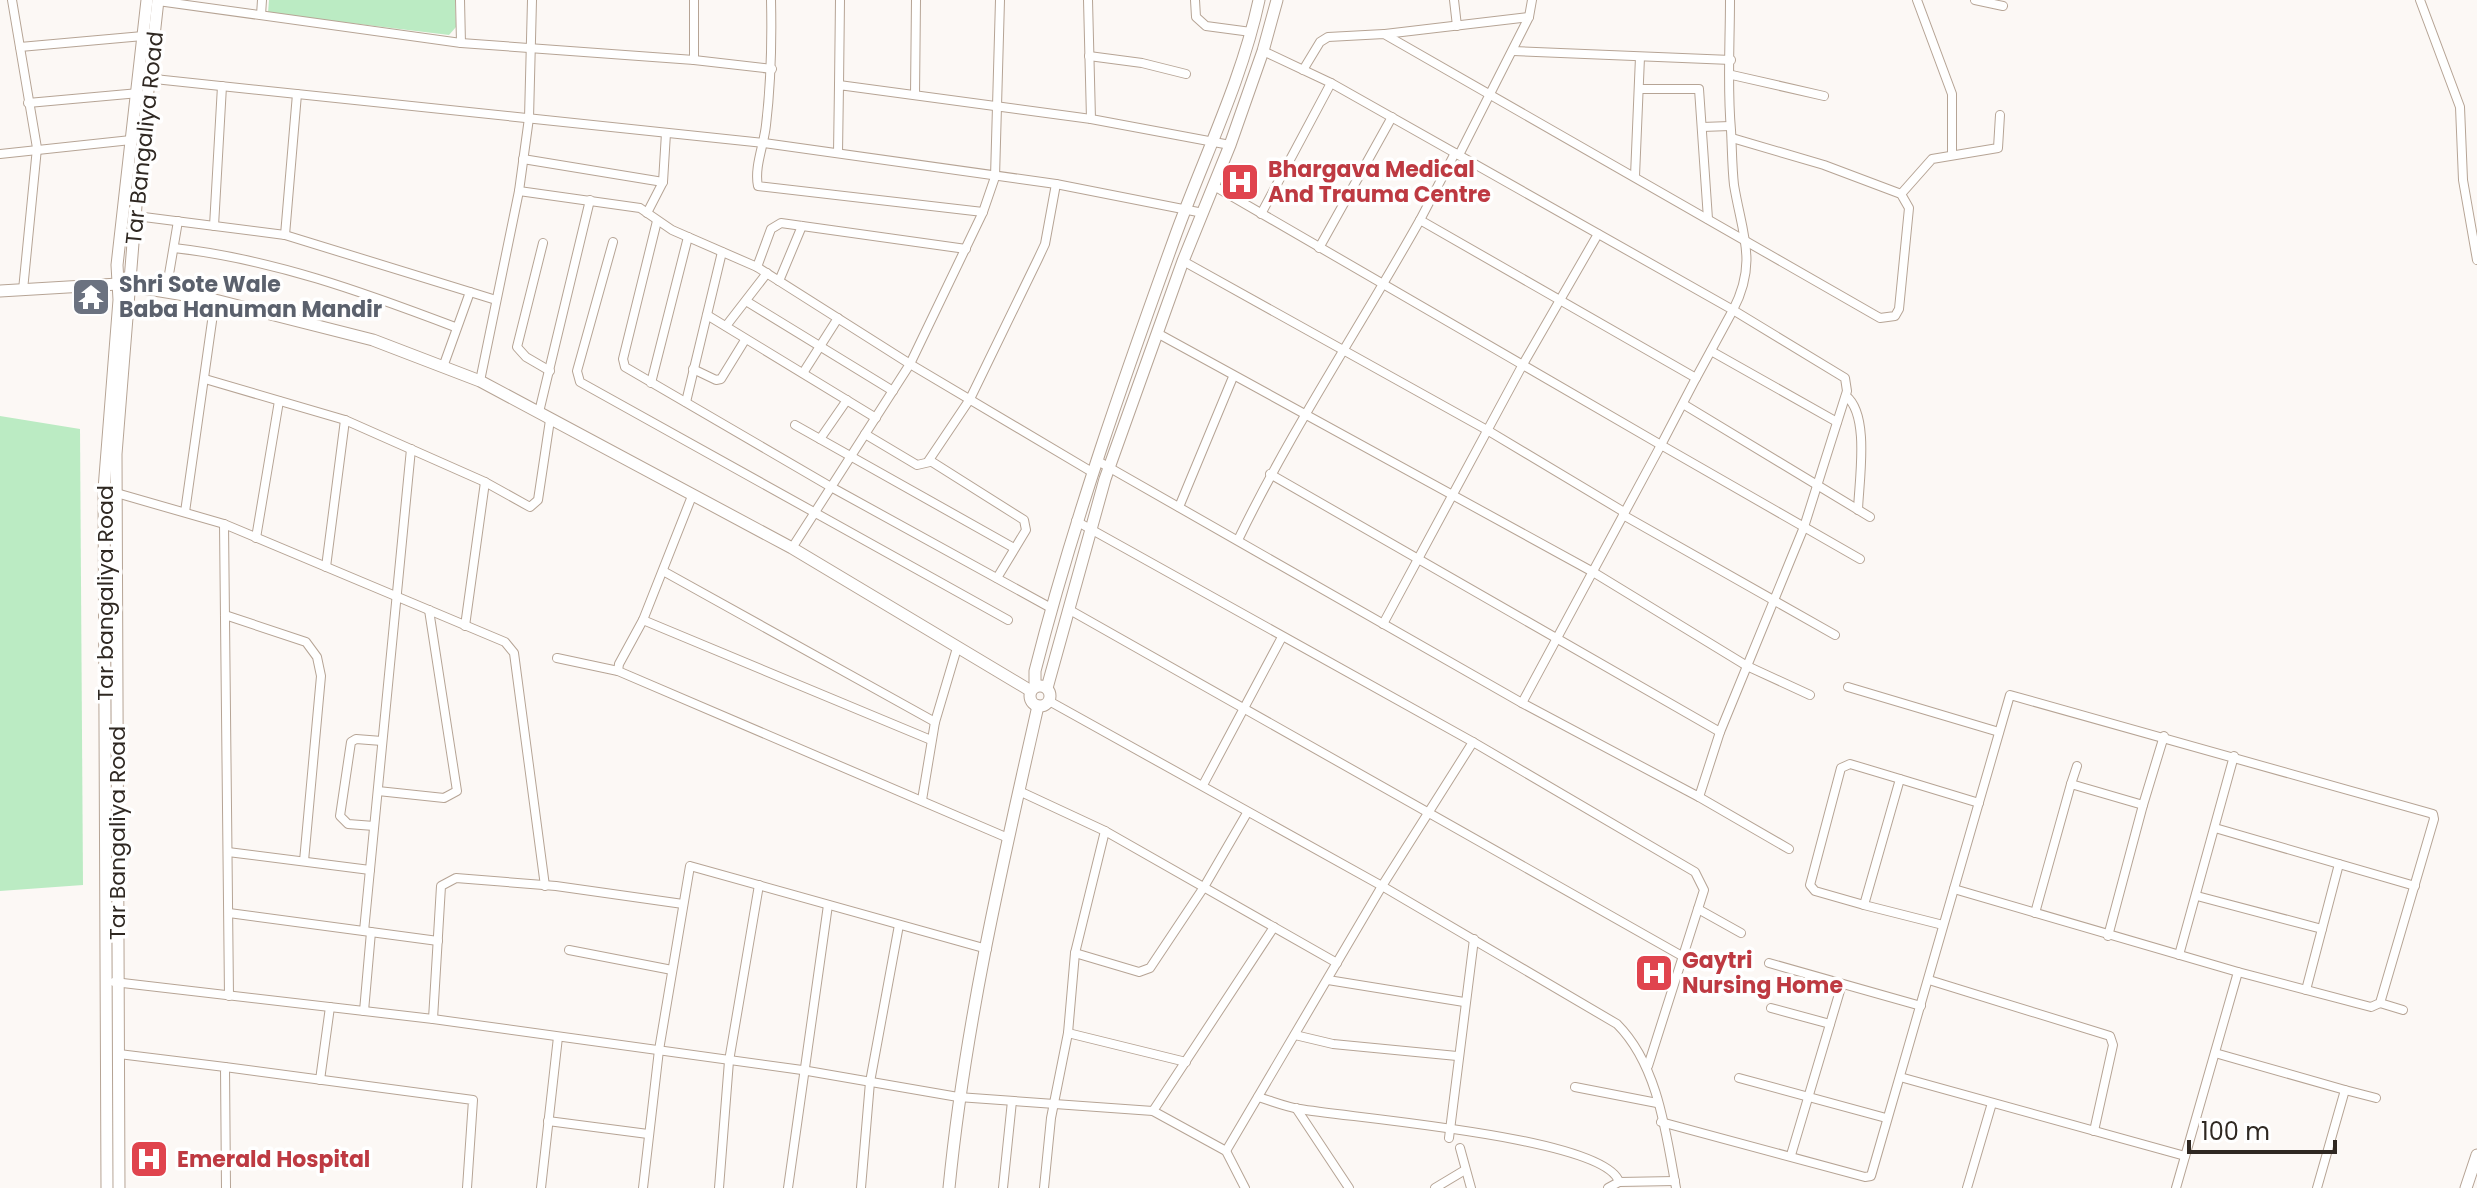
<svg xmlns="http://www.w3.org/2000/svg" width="2477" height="1188" font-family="Poppins,sans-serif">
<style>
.green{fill:#bbebc3}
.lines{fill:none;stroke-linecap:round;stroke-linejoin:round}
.street-casing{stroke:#b6a495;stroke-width:10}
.secondary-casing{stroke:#b6a495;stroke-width:13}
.street{stroke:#fff;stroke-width:8}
.secondary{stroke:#fff;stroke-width:11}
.labels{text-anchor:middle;stroke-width:7;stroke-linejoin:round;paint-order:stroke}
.street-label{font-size:22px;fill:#2f2822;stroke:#fff}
.health-label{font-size:22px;font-weight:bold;fill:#be3a42;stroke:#fff;text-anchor:start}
.worship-label{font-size:22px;font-weight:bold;fill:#5b616d;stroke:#fff;text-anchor:start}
</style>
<rect width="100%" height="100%" fill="#fcf8f5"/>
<g class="green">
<polygon points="269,0 455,0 456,27 449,35 268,13"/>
<polygon points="0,416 80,429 83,885 0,891"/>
</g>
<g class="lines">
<g class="street-casing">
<g id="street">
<polyline points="12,0 37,148 23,290"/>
<polyline points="460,0 461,43"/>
<polyline points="694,0 694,60"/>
<path d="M771,0C772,42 771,83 766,125C764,145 754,167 758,186L983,212"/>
<polyline points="1088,0 1091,119 1230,145"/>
<polyline points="1195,0 1196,17 1206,26 1251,32"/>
<polyline points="1454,0 1457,26"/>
<polyline points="1917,0 1952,94 1952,155"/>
<polyline points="1975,0 2003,6"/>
<polyline points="2420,0 2460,107 2463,180 2477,260"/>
<polyline points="158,1 461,43 694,60 772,69"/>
<polyline points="261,15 262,0"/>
<polyline points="1385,34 1529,17"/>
<polyline points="20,47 143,36"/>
<polyline points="1263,51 1331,83 1733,310 1696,378"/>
<polyline points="1513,51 1731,60"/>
<polyline points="1089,56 1142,63 1186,74"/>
<polyline points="1303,70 1320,42 1328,37 1384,34 1880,318 1895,316 1899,309 1909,208 1901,194 1824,165 1732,138"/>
<polyline points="1732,75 1824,96"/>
<polyline points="145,78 764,143 1056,184 1203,213"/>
<polyline points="839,85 840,0"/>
<polyline points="1639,89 1699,89 1708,219"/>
<polyline points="915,95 916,0"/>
<polyline points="28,103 139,93"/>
<polyline points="1702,127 1730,126"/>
<polyline points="838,153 839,85 1091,119"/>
<polyline points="0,154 131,140"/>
<polyline points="1459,155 1529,17 1532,0"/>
<polyline points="523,159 663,182"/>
<polyline points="1635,176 1640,57"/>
<path d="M1214,186C1363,273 1512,360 1661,445L1696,378L1420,220C1360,327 1291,430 1238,540"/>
<polyline points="519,191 640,208 672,230 757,267 910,364 1092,472"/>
<polyline points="1901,194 1932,159 1998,148 2000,115"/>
<polyline points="647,213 663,182 666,133"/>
<polyline points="1261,214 1331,83"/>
<polyline points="136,216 285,235 496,300"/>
<polyline points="1420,220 1455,153"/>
<polyline points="657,221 623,359 625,367 831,487 1051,608"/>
<polyline points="214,226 222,86"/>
<polyline points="285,235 297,94"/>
<polyline points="613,242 577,371 580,382 1008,620"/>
<polyline points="543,243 517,347 526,357 550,371"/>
<path d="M174,248C272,259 363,292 455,327"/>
<polyline points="1319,248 1392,117"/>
<polyline points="1183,261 1487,430 1624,512"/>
<polyline points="757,267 771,229 781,223 966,249"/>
<polyline points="779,281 802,226"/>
<polyline points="166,292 178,221"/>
<polyline points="746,301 893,391"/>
<polyline points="707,315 876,418"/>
<polyline points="726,326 767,273"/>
<polyline points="1157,333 1593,572 1747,666 1810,695"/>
<polyline points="1711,351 1837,422"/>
<polyline points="443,367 470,292"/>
<polyline points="693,369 716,380 721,379 745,340"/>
<polyline points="803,373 838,318"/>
<polyline points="205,379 345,420 485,482 530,507 538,500 550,420"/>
<polyline points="480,381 519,191 529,118 532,0"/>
<polyline points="651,383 688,237"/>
<path d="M1846,396C1870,415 1859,480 1858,510"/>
<polyline points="686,402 722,252"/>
<polyline points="1683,404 1870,517"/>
<polyline points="539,412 590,200"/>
<polyline points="795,425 1014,548"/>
<polyline points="865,434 917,465 930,462"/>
<polyline points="820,439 847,400"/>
<polyline points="1096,460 1522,703 1661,445 1860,559"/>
<polyline points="1270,474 1720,732"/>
<polyline points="113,492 224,524 505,642 514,653 545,886"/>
<polyline points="692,496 643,620 619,664 618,671 1008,838"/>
<polyline points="1179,507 1233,377"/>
<polyline points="185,512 215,300"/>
<polyline points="1623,515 1835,635"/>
<polyline points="1076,521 1473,742 1695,872 1704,890 1648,1066"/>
<polyline points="224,524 229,996"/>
<polyline points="256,538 279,401"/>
<polyline points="792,548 910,364 983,212 995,177 1000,0"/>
<polyline points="326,567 345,420"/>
<polyline points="663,571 935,722"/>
<polyline points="997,578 1026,530 1024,520 929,460 970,399 1038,259 1045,244 1056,184"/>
<polyline points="1068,609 1682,956"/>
<polyline points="225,615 306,642 317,657 321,676 304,861"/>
<polyline points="643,620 931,740"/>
<polyline points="1383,624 1522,366 1598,234"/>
<polyline points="465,626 485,482"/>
<polyline points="557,658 618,671"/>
<polyline points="1848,687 1999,732"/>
<path d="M1049,701L1382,886L1617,1024C1658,1065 1666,1133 1676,1188"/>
<path d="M1522,703L1699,797L1720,732L1804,527L1847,391L1845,378L1733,310C1758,262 1742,234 1734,185C1732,167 1732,148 1731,130C1727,87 1730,43 1730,0"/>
<polyline points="2071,784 2077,766"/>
<polyline points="1203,785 1282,637"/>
<polyline points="378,791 444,798 457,791 429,610"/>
<polyline points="1019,791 1105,831 1337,963"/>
<polyline points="1699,797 1789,849"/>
<polyline points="922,800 935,722 957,648"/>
<polyline points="374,826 348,824 340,816 351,742 356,739 382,741"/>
<polyline points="2215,828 2415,886"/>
<polyline points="228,852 370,870"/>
<polyline points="1954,889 2238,972 2176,1188"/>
<polyline points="2197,896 2322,929"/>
<polyline points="1864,905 1815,891 1810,885 1841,768 1850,764 1900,779"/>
<polyline points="1698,909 1741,933"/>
<polyline points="229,913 438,941"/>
<polyline points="2035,913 2071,784 2143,805 2164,736"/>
<polyline points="1943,925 1864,905 1900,779 1979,803"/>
<polyline points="364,931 411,449"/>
<polyline points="2108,936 2143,805"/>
<polyline points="569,950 672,970"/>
<polyline points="1075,953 1139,972 1150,968 1204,887 1247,813"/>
<polyline points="2179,955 2234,756"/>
<polyline points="1769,963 1921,1006"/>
<polyline points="1328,980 1464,1002"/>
<polyline points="1929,980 2110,1036 2113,1045 2094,1131"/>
<polyline points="114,982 433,1019 802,1070 958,1097 1153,1111 1226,1151 1245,1188"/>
<polyline points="2306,990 2339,864"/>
<polyline points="2380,1003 2403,1010"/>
<polyline points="1771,1008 1830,1024"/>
<polyline points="364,1011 371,932"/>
<polyline points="433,1019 441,886 456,878 556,886 683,904"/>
<polyline points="1068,1033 1186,1062"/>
<polyline points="1295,1035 1333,1044 1457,1056"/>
<polyline points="2215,1053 2345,1090 2317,1188"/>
<polyline points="119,1054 225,1067 226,1188"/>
<polyline points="225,1067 473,1100 467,1188"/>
<polyline points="1900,1077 2185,1156"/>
<polyline points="1739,1078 1886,1118"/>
<polyline points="320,1080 330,1007"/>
<polyline points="1575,1087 1657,1103"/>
<polyline points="2345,1090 2376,1098"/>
<path d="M1258,1097C1272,1101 1286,1107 1300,1109C1350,1118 1606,1137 1619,1182"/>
<polyline points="1296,1108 1349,1188"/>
<polyline points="1153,1111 1274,927"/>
<polyline points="548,1121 648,1134"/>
<polyline points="1661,1122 1865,1177 1871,1176 2010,695 2433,814 2434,819 2380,1003 2371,1007 2238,972"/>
<polyline points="1449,1138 1474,939"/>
<polyline points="1460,1148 1471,1188"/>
<polyline points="1226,1151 1382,886 1473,742"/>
<polyline points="1791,1155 1842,984"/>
<polyline points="541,1188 558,1037"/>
<polyline points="643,1188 659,1050 690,866 987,949"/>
<polyline points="719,1188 729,1061 759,885"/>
<polyline points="788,1188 828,905"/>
<polyline points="861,1188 870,1082 899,925"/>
<polyline points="1003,1188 1012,1101"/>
<polyline points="1044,1188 1051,1118 1068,1033 1075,953 1105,831"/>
<polyline points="1435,1188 1465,1170"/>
<polyline points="1608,1188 1619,1182 1675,1181"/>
<polyline points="1967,1188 1992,1103"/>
</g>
</g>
<g class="secondary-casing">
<g id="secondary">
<polyline points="0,291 118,284 215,300 373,340 480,381 792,548 1031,691"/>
<circle cx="1040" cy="696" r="10"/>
<path d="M1035,687V671C1073,522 1124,378 1176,234C1204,157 1242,80 1259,0"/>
<polyline points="1047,688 1105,479 1183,261 1230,145 1263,51 1277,0"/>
<polyline points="107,1188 104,489 119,300 117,265 147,0"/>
<polyline points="119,1188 116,454 138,181 158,0"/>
<path d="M949,1188C965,1025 1002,865 1038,706"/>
<polyline points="2466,1188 2477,1155"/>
</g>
</g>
<use href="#street" class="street"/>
<use href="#secondary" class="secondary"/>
</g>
<defs>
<g id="hospital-square" transform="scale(2)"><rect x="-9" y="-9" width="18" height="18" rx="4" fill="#e0444e" stroke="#fff"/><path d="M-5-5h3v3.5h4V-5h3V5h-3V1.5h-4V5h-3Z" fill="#fff"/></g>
<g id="temple-square" transform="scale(2)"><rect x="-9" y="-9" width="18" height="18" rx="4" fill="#6b7280" stroke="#fff"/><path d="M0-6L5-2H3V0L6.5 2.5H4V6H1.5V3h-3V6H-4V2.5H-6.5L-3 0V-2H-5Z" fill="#fff"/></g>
</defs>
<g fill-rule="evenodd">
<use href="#hospital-square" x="1240" y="182"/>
<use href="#temple-square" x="91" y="297"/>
<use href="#hospital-square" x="1654" y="973"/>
<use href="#hospital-square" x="149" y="1159"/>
</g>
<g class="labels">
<g class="street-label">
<text transform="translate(144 138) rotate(-84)" y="8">Tar Bangaliya Road</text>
<text transform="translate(105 593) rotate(-90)" y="8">Tar bangaliya Road</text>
<text transform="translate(117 833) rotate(-90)" y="8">Tar Bangaliya Road</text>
</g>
<g class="health-label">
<text x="1268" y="177">Bhargava Medical<tspan x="1268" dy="25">And Trauma Centre</tspan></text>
<text x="1682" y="968">Gaytri<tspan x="1682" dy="25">Nursing Home</tspan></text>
<text x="177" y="1167">Emerald Hospital</text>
</g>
<g class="worship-label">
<text x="119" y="292">Shri Sote Wale<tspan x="119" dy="25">Baba Hanuman Mandir</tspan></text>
</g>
</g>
<path d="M2189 1140v12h146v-12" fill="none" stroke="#2f2822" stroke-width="4"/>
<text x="2201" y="1140" font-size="24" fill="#2f2822" stroke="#ffffff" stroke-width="6" paint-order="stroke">100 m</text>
</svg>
